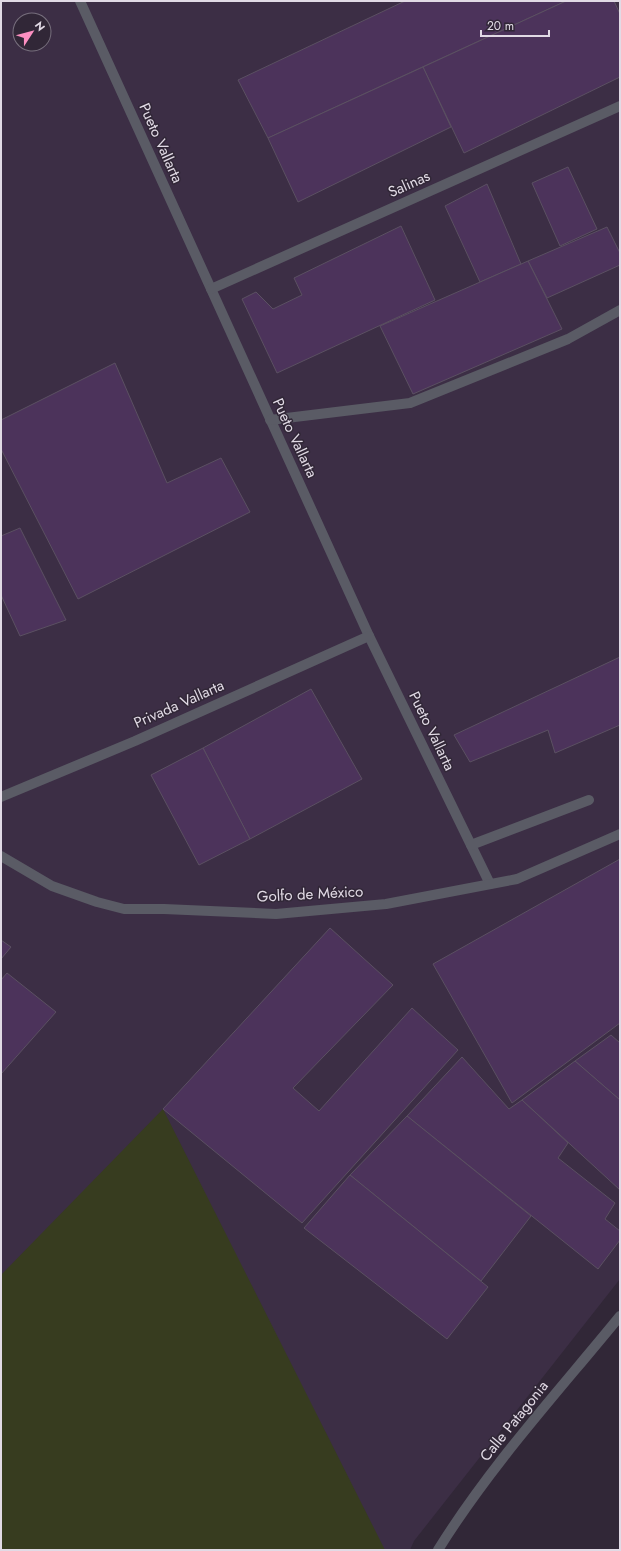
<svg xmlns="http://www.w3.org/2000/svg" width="621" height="1551" font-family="Jost,sans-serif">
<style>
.built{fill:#3c2e45;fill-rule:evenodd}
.green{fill:#373c1f}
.building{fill:#4c335b;stroke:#5b5062}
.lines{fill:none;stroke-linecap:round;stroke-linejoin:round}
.minor{stroke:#5a5b65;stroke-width:10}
.labels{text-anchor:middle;stroke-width:3;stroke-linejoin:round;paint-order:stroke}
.street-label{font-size:15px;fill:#e1dae5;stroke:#312737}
</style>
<rect width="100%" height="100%" fill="#312737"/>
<path class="built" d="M1,1H620V1279L414,1541L410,1550H1ZM20,20H44V44H20Z"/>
<polygon class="green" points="163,1109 385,1550 1,1550 1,1275"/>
<g class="building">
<polygon points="405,1 566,1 268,138 238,80"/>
<polygon points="566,1 614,1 620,14 620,77 464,153 423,67"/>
<polygon points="423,67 451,127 298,202 268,138"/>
<polygon points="568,167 597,229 560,246 532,183"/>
<polygon points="487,184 521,264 480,282 445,206"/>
<polygon points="401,226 435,300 277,373 242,299 256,292 273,309 302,295 294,278"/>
<polygon points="607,227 620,253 620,265 547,298 528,261"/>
<polygon points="528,261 562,329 413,394 380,326"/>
<polygon points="115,363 167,483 221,458 250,512 78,599 1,449 1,420"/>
<polygon points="20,528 66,620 20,636 1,595 1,536"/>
<polygon points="620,657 620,725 555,753 548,730 470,762 454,735"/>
<polygon points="311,689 362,779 250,839 203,748"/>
<polygon points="203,748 250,839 199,865 151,775"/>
<polygon points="620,859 620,1023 512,1103 433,964"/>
<polygon points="330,928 393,985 293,1088 319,1111 412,1008 458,1050 302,1223 163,1109"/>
<polygon points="1,940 11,947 1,959"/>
<polygon points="7,973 56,1012 1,1074 1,980"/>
<polygon points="611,1035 620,1043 620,1100 575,1061"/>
<polygon points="462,1057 509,1109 522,1100 568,1143 558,1158 615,1203 605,1219 620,1231 620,1240 598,1269 407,1116"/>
<polygon points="575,1061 620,1100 620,1190 522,1100"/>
<polygon points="407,1116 531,1216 481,1281 350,1175"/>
<polygon points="350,1175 488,1287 447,1339 304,1228"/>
</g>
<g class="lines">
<g class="minor">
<polyline points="80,1 369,636 490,884"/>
<polyline points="211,289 620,106"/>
<polyline points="270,420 410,403 568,339 620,310"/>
<polyline points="1,797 135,741 369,636"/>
<polyline points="471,845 589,800"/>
<polyline points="1,856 52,886 97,902 124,909 164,909 276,914 386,904 517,879 620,834"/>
<path d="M438,1550C490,1466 558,1392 620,1316"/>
</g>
</g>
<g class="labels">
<g class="street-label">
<text transform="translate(161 143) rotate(66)" y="5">Pueto Vallarta</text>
<text transform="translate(409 184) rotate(-24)" y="5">Salinas</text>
<text transform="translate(295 438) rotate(65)" y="5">Pueto Vallarta</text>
<text transform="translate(179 704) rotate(-24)" y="5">Privada Vallarta</text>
<text transform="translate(432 731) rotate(64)" y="5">Pueto Vallarta</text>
<text transform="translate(310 894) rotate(-3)" y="5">Golfo de México</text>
<text transform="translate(514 1421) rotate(-51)" y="5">Calle Patagonia</text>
</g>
</g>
<rect width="621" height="1551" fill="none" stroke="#e1dae5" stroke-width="4"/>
<g transform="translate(32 32) rotate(54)"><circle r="19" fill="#312737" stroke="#776f7d"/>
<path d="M0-3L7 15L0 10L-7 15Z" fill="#fc8fc1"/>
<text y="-6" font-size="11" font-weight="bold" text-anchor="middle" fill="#e1dae5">N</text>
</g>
<path d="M481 30v6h68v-6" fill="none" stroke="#e1dae5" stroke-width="2"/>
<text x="487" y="30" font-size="12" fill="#e1dae5" stroke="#312737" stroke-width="3" paint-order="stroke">20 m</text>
</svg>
